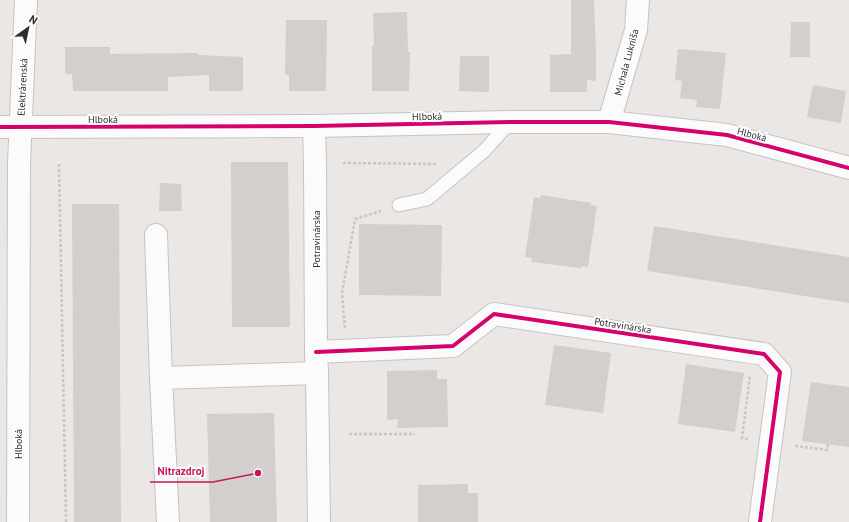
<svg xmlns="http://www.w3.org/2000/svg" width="849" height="522" font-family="'PT Sans',sans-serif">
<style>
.building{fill:#d2cfcd}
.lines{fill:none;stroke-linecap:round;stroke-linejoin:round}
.service-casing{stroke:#c5c4c4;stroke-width:15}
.minor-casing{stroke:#c5c4c4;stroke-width:24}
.path{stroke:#c8c7c7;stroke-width:2.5;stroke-dasharray:3 2;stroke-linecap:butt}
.service{stroke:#fcfbfb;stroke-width:13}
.minor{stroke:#fcfbfb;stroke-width:22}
.cycleway-casing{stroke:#fff;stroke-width:6}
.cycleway{stroke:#d6006c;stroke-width:4}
.labels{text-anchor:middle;stroke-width:4;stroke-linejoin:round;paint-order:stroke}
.street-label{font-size:10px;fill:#2d2d2d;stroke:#fff}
.leader{fill:none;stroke:#c2185b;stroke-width:1.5}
.callout-dot{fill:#c2185b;stroke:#fff;stroke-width:1.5}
.callout-label{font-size:11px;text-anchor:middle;font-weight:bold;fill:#c2185b;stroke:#fff;stroke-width:4;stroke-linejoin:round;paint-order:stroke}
</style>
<rect width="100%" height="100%" fill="#ebe7e4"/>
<g class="building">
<polygon points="571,0 594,0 596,51 596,81 587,80 587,92 550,92 550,55 571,54"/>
<polygon points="407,12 408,52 410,52 409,91 372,91 372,46 374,46 373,13"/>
<polygon points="286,20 327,20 326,91 289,91 289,75 285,75"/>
<polygon points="791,22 810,22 810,57 790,57"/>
<polygon points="65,47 110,47 110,54 198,53 198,55 243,57 243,91 209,91 209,75 168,77 168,91 73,91 72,74 65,74"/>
<polygon points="678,49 726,53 720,109 696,107 697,100 680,98 682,81 675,80"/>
<polygon points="460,56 489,56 489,92 459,91"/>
<polygon points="813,85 846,91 841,123 807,117"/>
<polygon points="231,162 288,162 290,327 232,327"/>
<polygon points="160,183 181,184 182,211 159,211"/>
<polygon points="541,195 591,203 590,205 597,206 588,267 582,266 581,268 531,262 532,258 525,257 534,197 540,198"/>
<polygon points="72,204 119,204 121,522 74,522"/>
<polygon points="359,224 442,225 441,296 359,295"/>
<polygon points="654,226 849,257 849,303 647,271"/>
<polygon points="554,345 611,353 603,413 545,405"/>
<polygon points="686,364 744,373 735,432 678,424"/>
<polygon points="437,370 437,379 447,379 448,427 397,428 398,419 387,420 387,371"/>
<polygon points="811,382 849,387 849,447 802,441"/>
<polygon points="274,413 277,522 210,522 207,414"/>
<polygon points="468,484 468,493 478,493 478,522 418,522 418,485"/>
</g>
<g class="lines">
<g class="service-casing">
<polyline id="service" points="399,205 427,199 484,151 510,122"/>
</g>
<g class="minor-casing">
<g id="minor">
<polyline points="609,122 636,30 638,0"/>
<polyline points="314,126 315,165 316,352 317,373 319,522"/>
<polyline points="0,127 314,126 510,122 609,122 727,135 849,168"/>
<polyline points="156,235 161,378 168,522"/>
<polyline points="316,352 453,346 494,314 764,354 780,372 760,522"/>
<polyline points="161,378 317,373"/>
<polyline points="18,522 19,164 26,0"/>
</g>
</g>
<g class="path">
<polyline points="343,163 438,164"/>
<polyline points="59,164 66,522"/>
<polyline points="345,328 342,293 355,219 381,211"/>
<polyline points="349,434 415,434"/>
<polyline points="748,439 742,438 750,376"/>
<polyline points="795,446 827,450 828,444"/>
</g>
<use href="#service" class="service"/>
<use href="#minor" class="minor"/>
<g class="cycleway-casing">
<g id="cycleway">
<polyline points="0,127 314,126 510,122 609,122 727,135 849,168"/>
<polyline points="316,352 453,346 494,314 764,354 780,372 760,522"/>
</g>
</g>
<use href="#cycleway" class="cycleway"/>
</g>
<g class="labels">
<g class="street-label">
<text transform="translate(626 62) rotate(-75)" y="4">Michala Lukniša</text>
<text transform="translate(22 87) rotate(-87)" y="4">Elektrárenská</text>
<text transform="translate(427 116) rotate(-1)" y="4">Hlboká</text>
<text x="103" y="123">Hlboká</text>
<text transform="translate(752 134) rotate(15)" y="4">Hlboká</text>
<text transform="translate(316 239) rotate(-90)" y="4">Potravinárska</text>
<text transform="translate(623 325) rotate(9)" y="4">Potravinárska</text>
<text transform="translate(18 444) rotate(-90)" y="4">Hlboká</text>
</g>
</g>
<path class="leader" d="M258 473L213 482H150"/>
<circle class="callout-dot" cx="258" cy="473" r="4"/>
<g class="callout-label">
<text x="181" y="475">Nitrazdroj</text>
</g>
<g transform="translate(28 28) rotate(33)" stroke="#ffffff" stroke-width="3" paint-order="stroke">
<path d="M0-3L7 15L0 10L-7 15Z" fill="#2d2d2d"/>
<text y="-6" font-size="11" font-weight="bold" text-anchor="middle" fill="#2d2d2d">N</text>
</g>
</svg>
